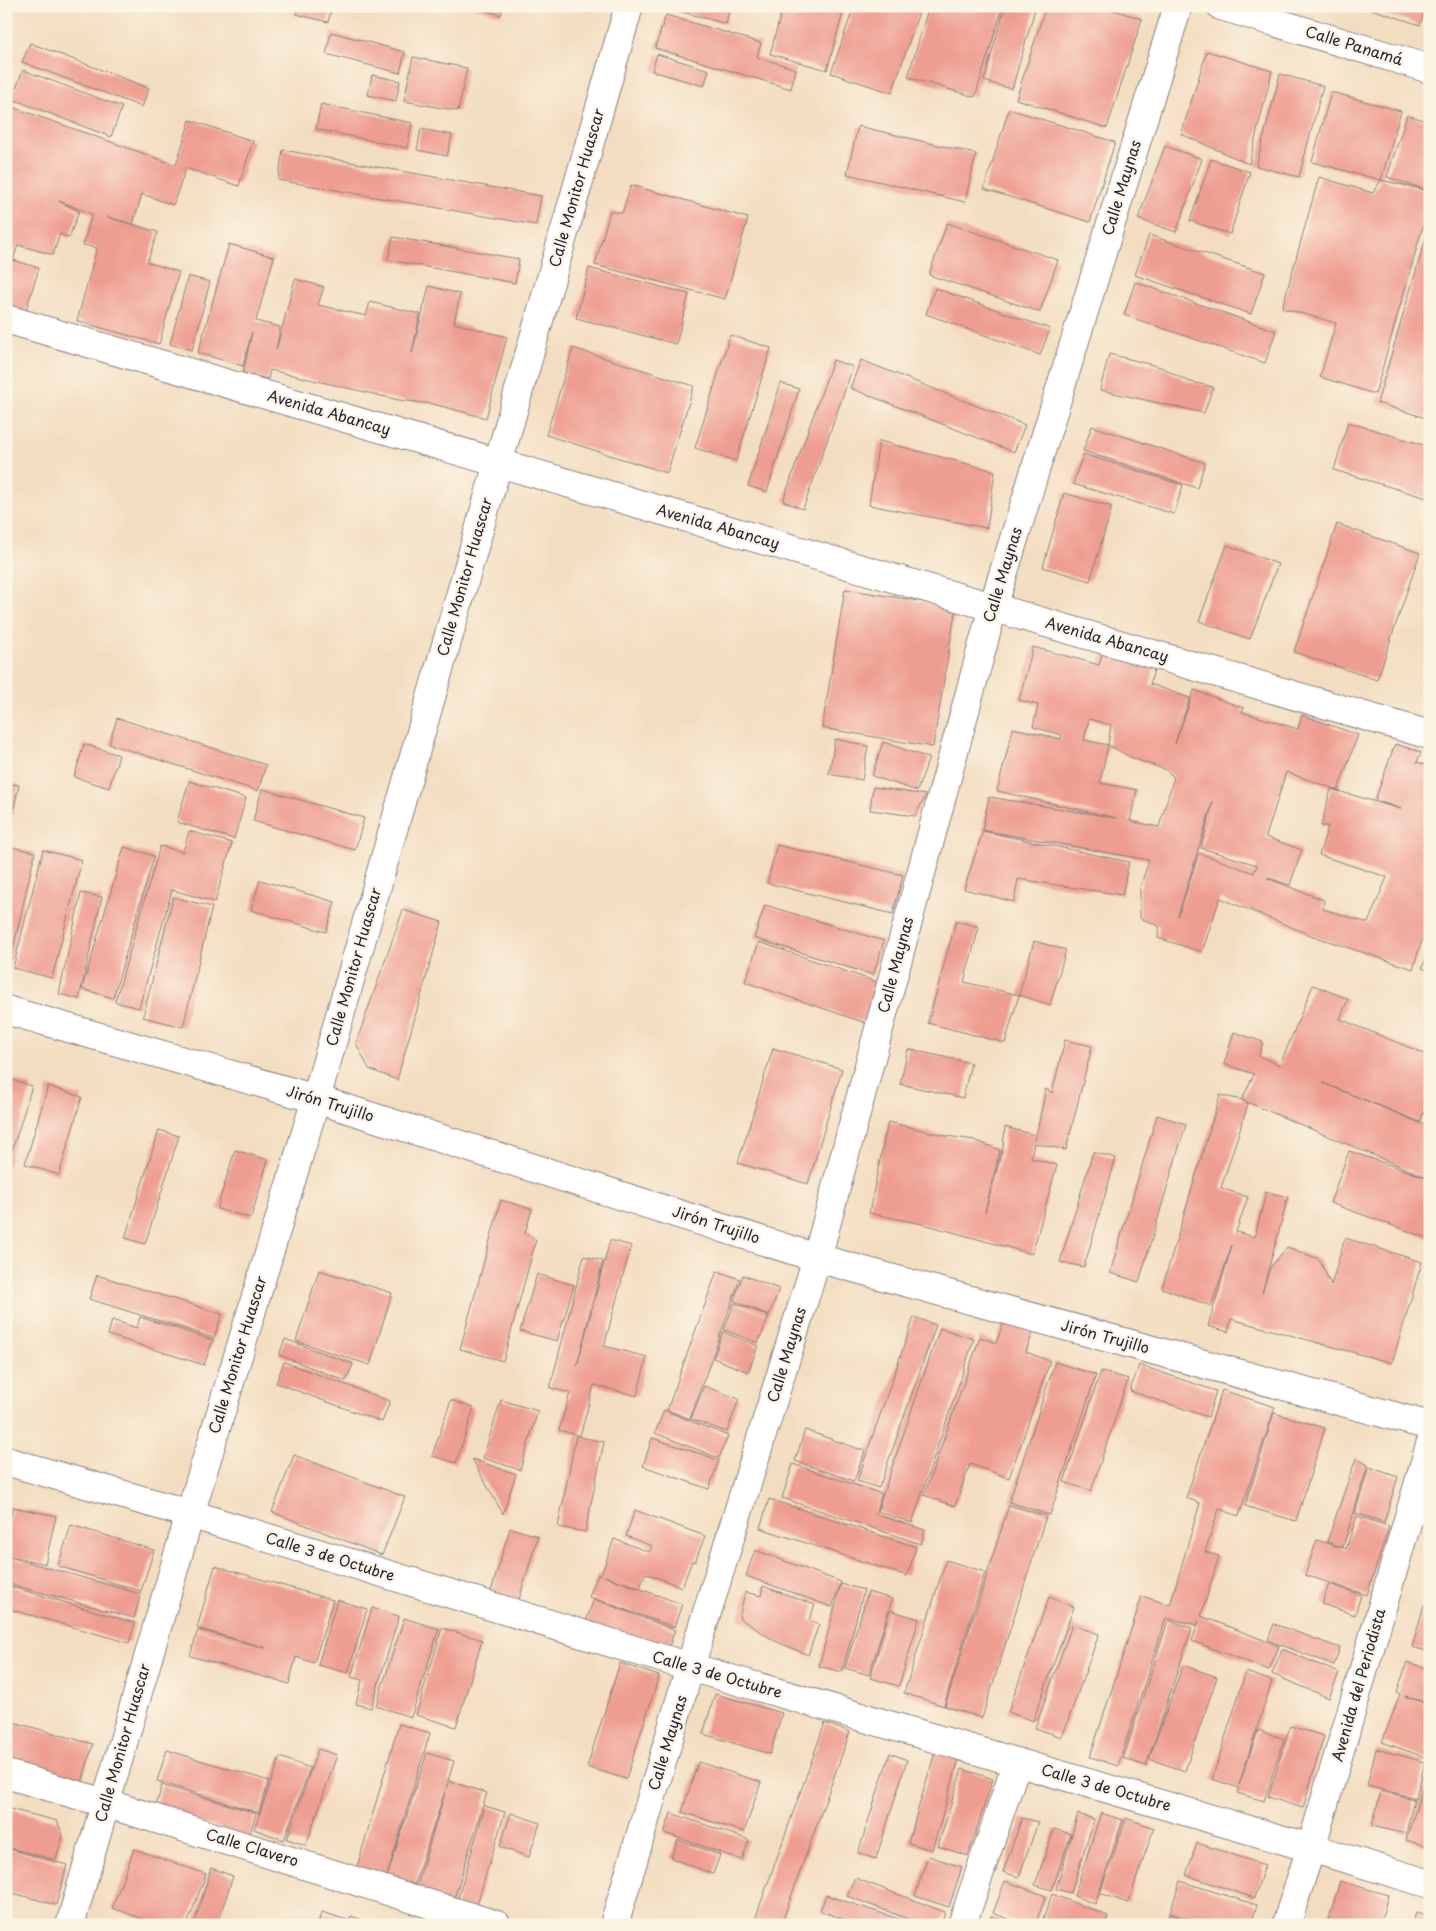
<svg xmlns="http://www.w3.org/2000/svg" width="1436" height="1931" font-family="'Playpen Sans',sans-serif">
<style>
.building{fill:#ee9e90;fill-rule:evenodd}
.lines{fill:none;stroke-linecap:round;stroke-linejoin:round}
.minor-casing{stroke:#8a807e;stroke-width:30}
.minor{stroke:#fff;stroke-width:28}
.labels{text-anchor:middle;stroke-width:5;stroke-linejoin:round;paint-order:stroke}
.street-label{font-size:15px;fill:#22223b;stroke:#fcf5e5}
</style>
<rect width="100%" height="100%" fill="#fcf5e5"/>
<filter id="ink" filterUnits="userSpaceOnUse"><feTurbulence type="fractalNoise" baseFrequency=".02" numOctaves="2"/><feDisplacementMap in="SourceGraphic" scale="10" xChannelSelector="R" yChannelSelector="G"/><feConvolveMatrix kernelMatrix="1 2 1 2 8 2 1 2 1" color-interpolation-filters="sRGB"/></filter>
<filter id="wash" filterUnits="userSpaceOnUse"><feTurbulence type="fractalNoise" baseFrequency=".0096" numOctaves="4" result="noise"/><feDisplacementMap in="SourceGraphic" scale="20" xChannelSelector="R" yChannelSelector="G"/><feGaussianBlur stdDeviation="1.12" result="paint"/><feColorMatrix in="noise" values="0 0 0 0 0 0 0 0 0 0 0 0 0 0 0 0 0 1.4 0 .05"/><feComposite in="paint" operator="in"/></filter>
<g filter="url(#wash)">
<rect width="100%" height="100%" fill="#f3ddc0"/>
<g id="blocks">
<g class="building">
<polygon points="298,6 332,6 328,22 296,14"/>
<polygon points="470,6 503,6 501,15"/>
<polygon points="574,6 594,6 592,12"/>
<polygon points="672,6 730,6 726,24 672,9"/>
<polygon points="783,6 845,6 827,70 770,54"/>
<polygon points="854,6 921,6 892,93 831,73"/>
<polygon points="929,6 1003,6 975,97 908,77"/>
<polygon points="1005,6 1036,6 1012,89 984,81"/>
<polygon points="1046,6 1101,6 1142,19 1107,128 1016,99"/>
<polygon points="1362,6 1426,6 1420,25"/>
<polygon points="666,15 761,43 757,57 796,69 791,89 655,48"/>
<polygon points="331,32 405,52 400,73 326,54"/>
<polygon points="30,43 149,88 142,107 22,62"/>
<polygon points="1207,51 1272,71 1249,164 1181,134"/>
<polygon points="657,54 709,70 704,86 652,71"/>
<polygon points="413,57 467,68 458,111 404,101"/>
<polygon points="23,70 122,107 111,137 12,99"/>
<polygon points="1280,74 1323,86 1299,177 1256,166"/>
<polygon points="372,75 400,81 396,101 368,95"/>
<polygon points="1331,92 1401,111 1381,180 1312,162"/>
<polygon points="321,104 412,123 407,148 316,129"/>
<polygon points="12,107 176,165 190,120 253,141 239,186 186,168 173,205 142,194 133,224 107,217 158,232 147,262 179,272 159,344 77,321 97,248 83,245 92,214 59,201 79,211 69,238 60,234 53,255 18,245 13,260 39,268 25,313 6,307 6,123"/>
<polygon points="1009,109 1115,142 1090,222 984,189"/>
<polygon points="1407,115 1430,122 1430,191 1387,177"/>
<polygon points="858,126 976,154 965,202 847,174"/>
<polygon points="421,129 452,135 447,156 417,150"/>
<polygon points="1165,146 1202,159 1176,232 1138,219"/>
<polygon points="283,150 541,196 536,225 278,180"/>
<polygon points="1211,159 1250,172 1230,234 1190,221"/>
<polygon points="1319,177 1373,193 1381,180 1430,191 1430,201 1375,394 1320,377 1336,323 1282,308"/>
<polygon points="631,185 748,218 725,299 595,265 610,211 622,213"/>
<polygon points="947,223 1058,260 1040,312 929,275"/>
<polygon points="1429,227 1430,405 1426,418 1377,403"/>
<polygon points="1149,235 1265,273 1251,314 1135,275"/>
<polygon points="393,237 519,259 515,283 388,260"/>
<polygon points="229,244 274,257 256,321 280,327 276,350 295,279 324,287 318,305 366,316 370,302 420,314 412,353 429,286 460,294 454,323 507,337 486,418 433,404 399,400 270,370 268,379 243,373 252,332 243,366 198,353"/>
<polygon points="589,268 689,294 676,344 576,318"/>
<polygon points="188,276 210,282 192,350 170,344"/>
<polygon points="1135,282 1276,331 1265,363 1124,315"/>
<polygon points="935,288 1050,329 1040,355 926,314"/>
<polygon points="730,335 771,348 736,461 695,448"/>
<polygon points="573,348 694,386 667,473 546,435"/>
<polygon points="1109,354 1161,367 1187,381 1213,387 1204,413 1100,390"/>
<polygon points="833,360 853,367 803,509 783,501"/>
<polygon points="861,360 1025,425 1014,452 850,388"/>
<polygon points="781,383 799,389 767,492 748,486"/>
<polygon points="1348,422 1430,447 1430,499 1334,470"/>
<polygon points="1092,426 1205,463 1197,488 1083,451"/>
<polygon points="879,441 995,471 987,528 869,505"/>
<polygon points="1083,454 1183,485 1174,514 1073,484"/>
<polygon points="1064,493 1112,507 1090,581 1043,567"/>
<polygon points="1337,524 1420,553 1377,680 1294,652"/>
<polygon points="1227,545 1278,564 1250,639 1199,621"/>
<polygon points="845,589 956,607 933,747 822,728"/>
<path d="M1033,647L1099,665L1104,647L1156,662L1150,684L1190,698L1175,744L1194,690L1244,708L1242,712L1298,729L1302,715L1358,735L1338,790L1286,772L1266,837L1302,850L1290,885L1267,878L1324,900L1323,909L1368,923L1387,877L1319,855L1328,826H1321L1331,789L1401,809L1375,800L1395,744L1421,752L1417,762L1430,766V943L1422,940L1413,969L1313,936L1220,898L1202,952L1158,938L1159,926L1140,918V888L1149,860L982,830L989,797L1116,818L997,791L1013,728L1061,739L1062,735L1033,727L1038,705L1019,700ZM1089,719L1111,725L1108,745L1084,740ZM1108,745L1130,757L1166,770L1174,777L1159,827L1130,821L1137,790L1100,783ZM1213,801L1201,848L1257,865L1254,873L1199,853L1178,916Z"/>
<polygon points="117,718 266,765 258,791 109,744"/>
<polygon points="835,739 868,746 862,780 829,774"/>
<polygon points="883,742 929,758 917,791 872,776"/>
<polygon points="84,744 119,755 109,788 74,777"/>
<polygon points="189,781 246,798 234,839 177,822"/>
<polygon points="6,783 19,785 7,840 6,840"/>
<polygon points="873,787 926,795 915,816 870,810"/>
<polygon points="262,789 364,818 355,850 253,821"/>
<polygon points="189,831 232,843 215,902 172,890 139,1008 115,1002 160,846 183,852"/>
<polygon points="983,831 1129,862 1122,895 1018,879 1014,902 964,889"/>
<polygon points="777,845 903,875 893,914 767,883"/>
<polygon points="6,846 35,852 9,967 6,967"/>
<polygon points="124,847 154,856 113,998 82,989"/>
<polygon points="43,850 82,860 52,978 13,968"/>
<polygon points="260,880 335,902 326,932 251,910"/>
<polygon points="81,893 102,897 79,999 59,994"/>
<polygon points="173,897 212,907 183,1027 143,1017"/>
<polygon points="765,905 884,941 873,975 754,938"/>
<polygon points="403,910 442,922 397,1080 369,1069 356,1043"/>
<polygon points="956,921 979,927 964,982 1019,995 1005,1043 928,1023"/>
<polygon points="1034,941 1066,950 1050,1005 1019,995"/>
<polygon points="759,942 880,983 866,1023 745,982"/>
<polygon points="1430,950 1430,971 1422,968"/>
<polygon points="1313,985 1348,999 1340,1019 1430,1056 1430,1098 1420,1122 1323,1083 1430,1127 1430,1179 1242,1100 1254,1074 1224,1064 1234,1032 1263,1042 1259,1056 1280,1065"/>
<polygon points="1065,1040 1092,1046 1066,1150 1034,1143 1031,1158 1057,1165 1032,1254 927,1225 869,1213 888,1122 947,1136 974,1140 1000,1150 985,1212 1003,1147 1005,1127 1035,1135 1035,1140 1046,1089 1052,1093"/>
<polygon points="773,1048 842,1069 808,1184 738,1163"/>
<polygon points="908,1049 971,1063 963,1098 900,1084"/>
<polygon points="6,1078 32,1086 7,1167 6,1167"/>
<polygon points="48,1086 82,1097 59,1175 25,1164"/>
<polygon points="1220,1095 1242,1100 1248,1104 1221,1188 1248,1197 1236,1232 1255,1237 1266,1192 1288,1197 1262,1293 1270,1268 1287,1247 1319,1259 1331,1285 1345,1238 1422,1262 1392,1363 1231,1319 1228,1332 1208,1326 1232,1245 1211,1306 1162,1288"/>
<polygon points="1157,1115 1186,1124 1139,1282 1110,1273"/>
<polygon points="159,1130 179,1136 145,1244 125,1238"/>
<polygon points="235,1150 268,1160 251,1218 217,1209"/>
<polygon points="1349,1151 1430,1179 1430,1239 1330,1203"/>
<polygon points="1093,1152 1116,1158 1084,1267 1060,1262"/>
<polygon points="501,1200 532,1209 525,1233 536,1240 503,1361 460,1349"/>
<polygon points="610,1240 631,1246 604,1346 647,1357 637,1396 594,1385 580,1436 559,1430 570,1393 550,1388 584,1256 603,1261 577,1366"/>
<polygon points="319,1270 392,1293 370,1365 296,1341"/>
<polygon points="717,1271 740,1279 690,1419 667,1410"/>
<polygon points="537,1274 574,1285 557,1341 520,1331"/>
<polygon points="97,1275 222,1314 214,1338 89,1299"/>
<polygon points="743,1275 779,1289 769,1315 734,1301"/>
<polygon points="734,1303 769,1316 758,1343 724,1330"/>
<polygon points="140,1317 213,1340 204,1365 108,1335 112,1320 137,1328"/>
<polygon points="914,1317 936,1325 879,1488 857,1481"/>
<polygon points="1004,1321 1033,1332 1026,1352 1050,1361 1009,1478 970,1464 955,1506 924,1495 980,1337 996,1343"/>
<polygon points="940,1328 974,1339 912,1523 877,1511"/>
<polygon points="723,1332 758,1346 748,1372 713,1358"/>
<polygon points="285,1339 353,1364 346,1381 279,1355"/>
<polygon points="284,1362 390,1401 382,1422 276,1383"/>
<polygon points="1055,1362 1096,1375 1050,1515 1009,1502"/>
<polygon points="1139,1365 1216,1391 1208,1417 1130,1391"/>
<polygon points="1101,1371 1128,1379 1091,1491 1064,1482"/>
<polygon points="704,1386 739,1399 727,1432 691,1419"/>
<polygon points="1222,1390 1275,1407 1239,1516 1219,1509 1205,1552 1219,1556 1201,1616 1279,1646 1269,1670 1192,1641 1199,1621 1197,1625 1166,1618 1118,1766 1090,1757 1142,1596 1170,1605 1200,1503 1186,1498"/>
<polygon points="451,1400 474,1408 456,1463 432,1456"/>
<polygon points="501,1400 538,1411 520,1470 483,1458"/>
<polygon points="664,1410 728,1436 719,1458 655,1433"/>
<polygon points="1274,1413 1325,1428 1296,1521 1245,1506"/>
<polygon points="805,1430 865,1451 854,1481 795,1461"/>
<polygon points="576,1436 604,1442 585,1532 558,1527"/>
<polygon points="652,1438 719,1460 709,1489 643,1466"/>
<polygon points="294,1455 405,1497 382,1555 272,1512"/>
<polygon points="1356,1458 1368,1465 1343,1547 1327,1542"/>
<polygon points="472,1459 516,1474 503,1514"/>
<polygon points="793,1464 882,1494 875,1514 925,1530 921,1544 782,1498"/>
<polygon points="1369,1467 1398,1477 1384,1522 1355,1513"/>
<polygon points="769,1499 916,1547 907,1576 760,1528"/>
<polygon points="6,1505 11,1507 7,1521 6,1521"/>
<polygon points="1009,1505 1046,1516 982,1718 945,1706"/>
<polygon points="13,1507 56,1516 45,1564 6,1555 6,1535"/>
<polygon points="635,1510 705,1536 695,1562 692,1561 682,1587 645,1573 640,1588 604,1576 682,1604 674,1627 589,1597 598,1574 601,1575 614,1539 649,1552 652,1546 626,1536"/>
<polygon points="1357,1516 1389,1526 1367,1595 1305,1575 1317,1540 1346,1549"/>
<polygon points="71,1525 154,1550 141,1591 58,1566"/>
<polygon points="510,1528 538,1536 517,1606 489,1598"/>
<polygon points="755,1550 841,1582 832,1607 746,1576"/>
<polygon points="6,1556 141,1594 134,1618 6,1583"/>
<polygon points="946,1560 985,1572 944,1706 904,1693"/>
<polygon points="215,1566 333,1600 314,1663 296,1657 289,1684 190,1656 198,1630 266,1648 197,1628"/>
<polygon points="841,1584 864,1590 842,1672 819,1666"/>
<polygon points="1329,1584 1361,1595 1355,1615 1322,1604"/>
<polygon points="6,1585 135,1623 129,1643 6,1608"/>
<polygon points="763,1586 815,1605 809,1620 819,1624 808,1655 775,1641 739,1618 745,1592 761,1596"/>
<polygon points="868,1592 892,1599 869,1675 845,1668"/>
<polygon points="1049,1597 1074,1607 1033,1721 1008,1712"/>
<polygon points="594,1599 675,1630 665,1657 584,1626"/>
<polygon points="337,1600 367,1609 348,1673 318,1665"/>
<polygon points="1424,1605 1430,1606 1430,1652 1412,1647"/>
<polygon points="372,1608 399,1616 371,1708 356,1704 362,1680 351,1677"/>
<polygon points="890,1610 919,1619 899,1686 870,1678"/>
<polygon points="404,1618 439,1629 411,1717 376,1706"/>
<polygon points="1168,1620 1192,1628 1146,1766 1123,1758"/>
<polygon points="1274,1624 1340,1648 1334,1665 1268,1640"/>
<polygon points="1072,1625 1099,1634 1062,1737 1035,1728"/>
<polygon points="442,1628 482,1640 456,1727 416,1715"/>
<polygon points="1282,1649 1339,1673 1329,1698 1272,1674"/>
<polygon points="1407,1662 1430,1669 1430,1704 1405,1696 1430,1705 1430,1759 1382,1742 1400,1694 1397,1693"/>
<polygon points="620,1663 659,1676 626,1779 587,1767"/>
<polygon points="1183,1665 1217,1677 1185,1771 1149,1759"/>
<polygon points="1246,1672 1272,1681 1239,1785 1258,1730 1284,1739 1264,1801 1237,1793 1239,1788 1212,1779"/>
<polygon points="715,1694 782,1713 770,1754 703,1734"/>
<polygon points="6,1720 93,1744 80,1789 6,1769"/>
<polygon points="825,1723 850,1732 781,1925 753,1925"/>
<polygon points="399,1724 430,1733 387,1876 357,1867"/>
<polygon points="1290,1726 1324,1736 1303,1808 1268,1797"/>
<polygon points="318,1749 337,1755 306,1845 287,1839"/>
<polygon points="1376,1749 1425,1762 1416,1798 1367,1786"/>
<polygon points="167,1750 269,1781 259,1813 157,1781"/>
<polygon points="935,1752 959,1759 932,1850 908,1843"/>
<polygon points="427,1753 454,1761 448,1781 487,1793 452,1906 414,1895 448,1783 414,1886 387,1877"/>
<polygon points="890,1753 907,1760 876,1859 858,1853"/>
<polygon points="280,1757 310,1768 284,1840 254,1829"/>
<polygon points="698,1762 761,1782 744,1832 682,1812"/>
<polygon points="1429,1768 1430,1768 1430,1847 1406,1840"/>
<polygon points="962,1769 993,1779 968,1856 938,1846"/>
<polygon points="162,1785 256,1813 249,1837 155,1809"/>
<polygon points="1381,1791 1414,1799 1406,1834 1372,1826"/>
<polygon points="485,1806 505,1812 475,1911 456,1905"/>
<polygon points="6,1808 57,1821 63,1835 56,1860 6,1847"/>
<polygon points="511,1813 540,1823 529,1857 500,1847"/>
<polygon points="671,1813 749,1840 742,1860 664,1833"/>
<polygon points="1101,1813 1123,1820 1095,1904 1074,1896"/>
<polygon points="1078,1814 1094,1819 1071,1893 1056,1889"/>
<polygon points="1022,1818 1038,1822 1019,1877 1003,1872"/>
<polygon points="1126,1818 1154,1828 1128,1903 1100,1893"/>
<polygon points="1054,1829 1071,1834 1052,1890 1035,1885"/>
<polygon points="678,1840 720,1855 713,1874 671,1858"/>
<polygon points="1197,1843 1265,1865 1254,1898 1186,1875"/>
<polygon points="6,1848 67,1865 56,1905 6,1891"/>
<polygon points="134,1849 206,1874 187,1925 160,1925 112,1908"/>
<polygon points="928,1856 962,1867 949,1907 915,1896"/>
<polygon points="211,1868 233,1876 217,1925 194,1925"/>
<polygon points="855,1878 945,1912 941,1925 924,1925 847,1896"/>
<polygon points="1005,1881 1046,1896 1035,1925 1024,1925 993,1913"/>
<polygon points="1180,1881 1257,1905 1251,1925 1207,1925 1170,1913"/>
<polygon points="1340,1881 1388,1895 1380,1925 1327,1925"/>
<polygon points="1052,1894 1108,1916 1105,1925 1041,1925"/>
<polygon points="826,1895 914,1924 914,1925 861,1925 820,1911"/>
<polygon points="322,1912 347,1920 345,1925 317,1925"/>
<polygon points="1416,1913 1430,1917 1429,1925 1412,1925"/>
<polygon points="1169,1914 1198,1925 1165,1925"/>
<polygon points="351,1916 375,1924 375,1925 348,1925"/>
<polygon points="991,1916 1015,1925 988,1925"/>
<polygon points="117,1920 131,1924 131,1925 115,1925"/>
</g>
</g>
</g>
<g filter="url(#ink)">
<use href="#blocks" fill-opacity="0" stroke="#8a807e" stroke-width="1"/>
<g class="lines">
<g class="minor-casing">
<g id="minor">
<polyline points="1221,6 1430,69"/>
<polyline points="6,319 1430,735"/>
<polyline points="6,1010 316,1099 817,1258 1430,1426"/>
<polyline points="6,1461 190,1514 690,1667 1311,1848 1430,1884"/>
<polyline points="6,1774 105,1803 497,1925"/>
<polyline points="70,1925 190,1514 316,1099 629,6"/>
<polyline points="614,1925 690,1667 817,1258 993,607 1178,6"/>
<polyline points="962,1925 1017,1762"/>
<polyline points="1286,1925 1311,1848 1430,1445"/>
</g>
</g>
<use href="#minor" class="minor"/>
</g>
</g>
<g class="labels">
<g class="street-label">
<text transform="translate(1354 46) rotate(17)" y="5">Calle Panamá</text>
<text transform="translate(577 188) rotate(-74)" y="5">Calle Monitor Huascar</text>
<text transform="translate(1122 188) rotate(-73)" y="5">Calle Maynas</text>
<text transform="translate(329 413) rotate(16)" y="5">Avenida Abancay</text>
<text transform="translate(718 527) rotate(16)" y="5">Avenida Abancay</text>
<text transform="translate(1003 575) rotate(-73)" y="5">Calle Maynas</text>
<text transform="translate(465 577) rotate(-74)" y="5">Calle Monitor Huascar</text>
<text transform="translate(1107 640) rotate(16)" y="5">Avenida Abancay</text>
<text transform="translate(896 965) rotate(-75)" y="5">Calle Maynas</text>
<text transform="translate(354 967) rotate(-74)" y="5">Calle Monitor Huascar</text>
<text transform="translate(330 1104) rotate(17)" y="5">Jirón Trujillo</text>
<text transform="translate(716 1225) rotate(18)" y="5">Jirón Trujillo</text>
<text transform="translate(1105 1337) rotate(15)" y="5">Jirón Trujillo</text>
<text transform="translate(238 1355) rotate(-73)" y="5">Calle Monitor Huascar</text>
<text transform="translate(787 1355) rotate(-73)" y="5">Calle Maynas</text>
<text transform="translate(330 1557) rotate(17)" y="5">Calle 3 de Octubre</text>
<text transform="translate(717 1675) rotate(16)" y="5">Calle 3 de Octubre</text>
<text transform="translate(1359 1685) rotate(-74)" y="5">Avenida del Periodista</text>
<text transform="translate(123 1743) rotate(-74)" y="5">Calle Monitor Huascar</text>
<text transform="translate(668 1743) rotate(-73)" y="5">Calle Maynas</text>
<text transform="translate(1106 1788) rotate(16)" y="5">Calle 3 de Octubre</text>
<text transform="translate(252 1848) rotate(17)" y="5">Calle Clavero</text>
</g>
</g>
<rect width="1436" height="1931" fill="none" stroke="#fcf5e5" stroke-width="25"/>
</svg>
